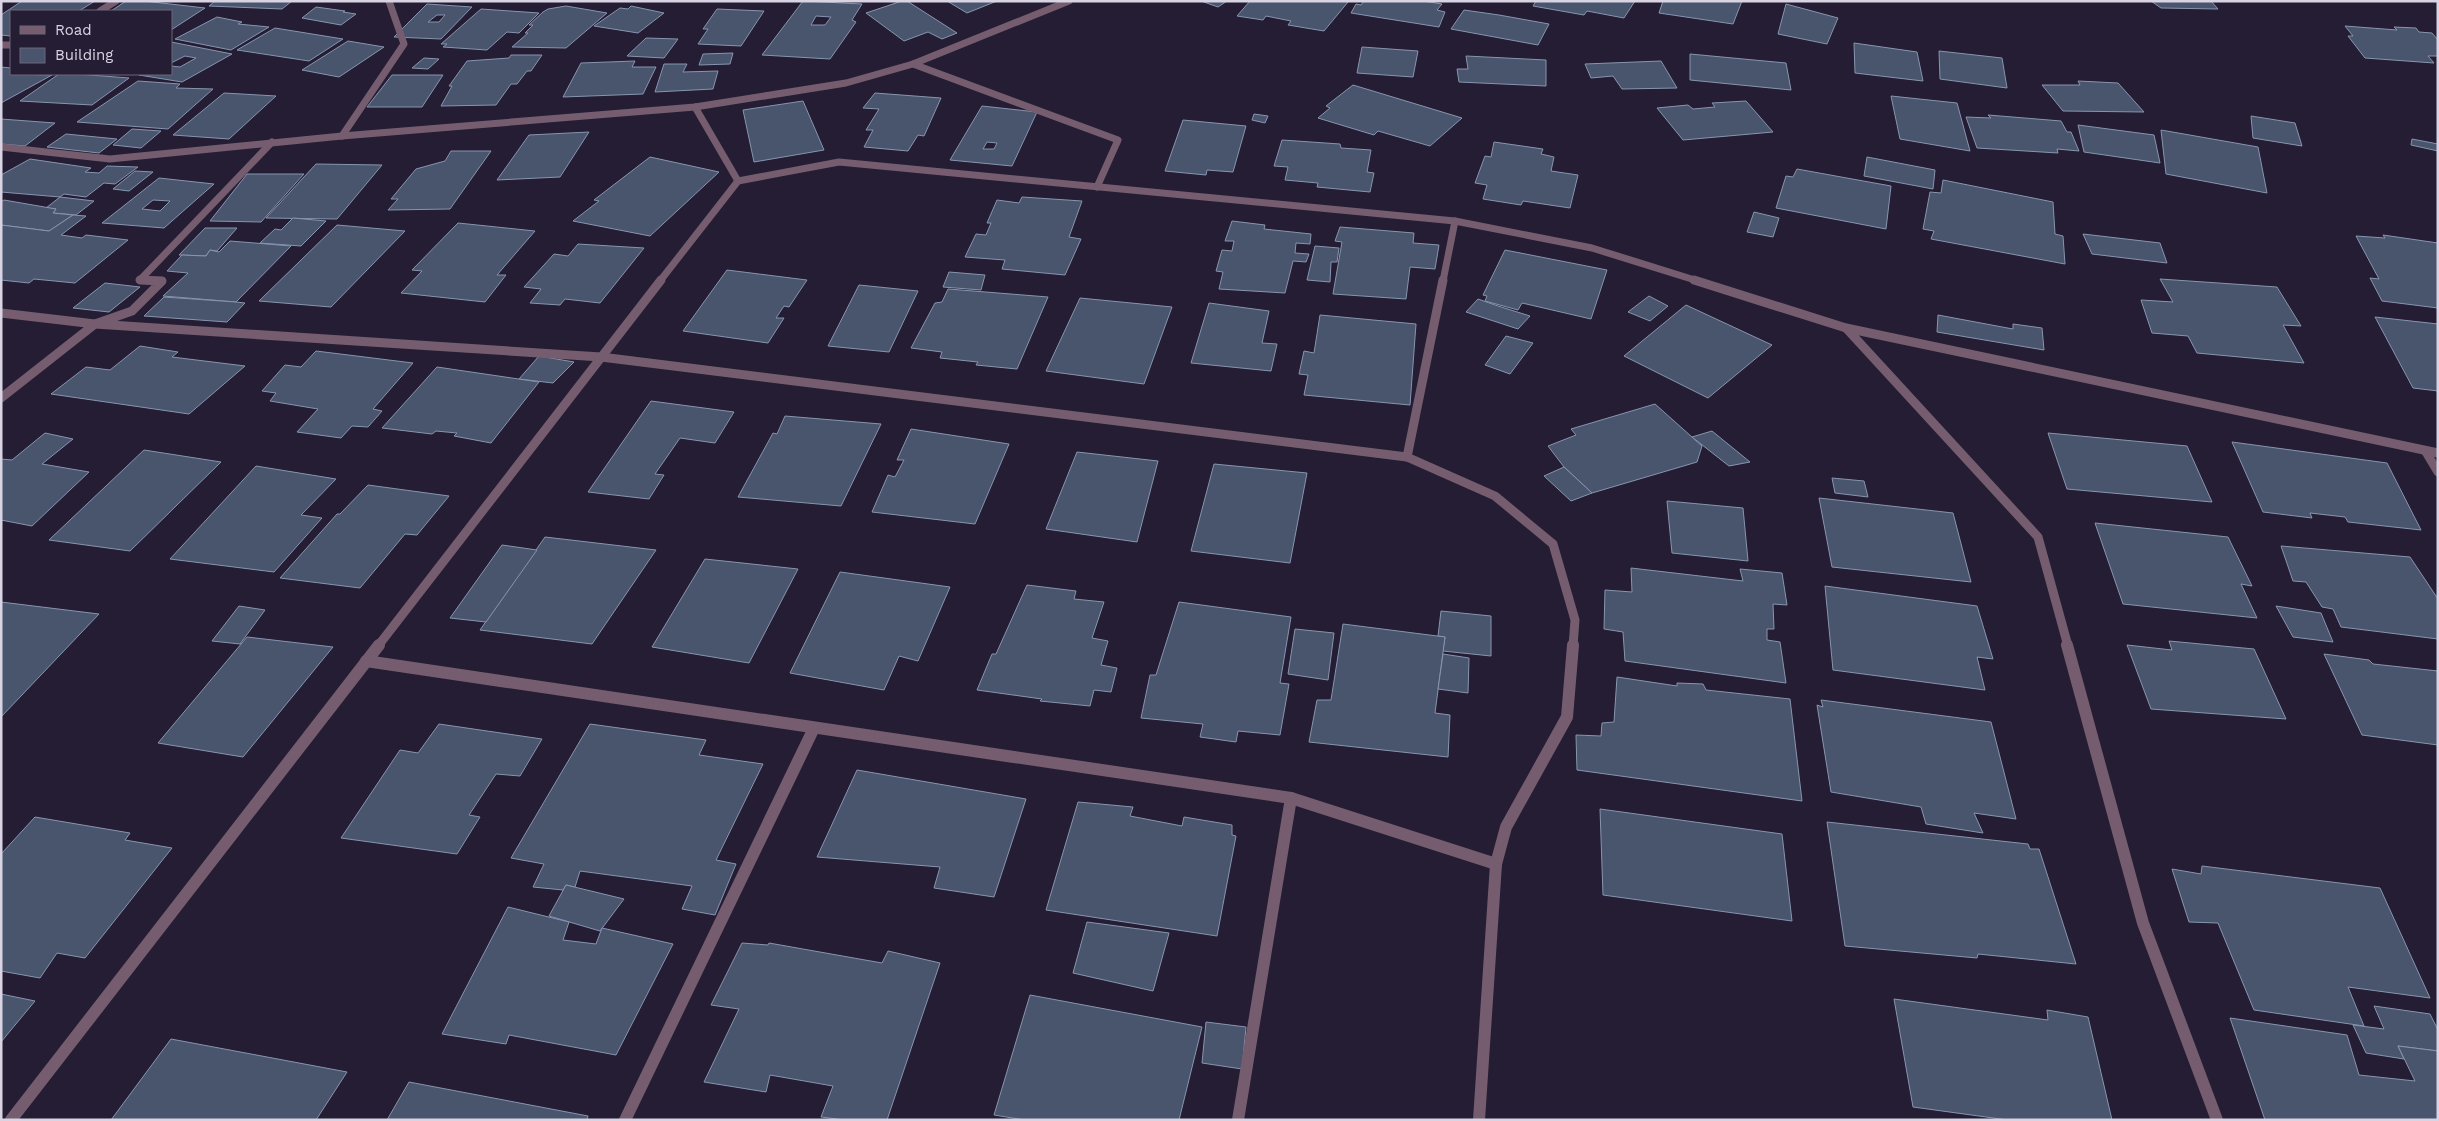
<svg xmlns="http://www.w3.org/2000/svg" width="2439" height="1121" font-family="'Work Sans',sans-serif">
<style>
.building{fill:#49546d;stroke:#8895b0;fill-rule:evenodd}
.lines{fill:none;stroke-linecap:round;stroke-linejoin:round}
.minor-far2{stroke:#755d6f;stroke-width:7}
.minor-far1{stroke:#755d6f;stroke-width:9}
.minor{stroke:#755d6f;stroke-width:12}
</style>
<rect width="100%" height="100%" fill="#251d33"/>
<g class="building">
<polygon points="22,1 95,1 79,11 11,11 11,36 1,35 1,15"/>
<polygon points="126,1 144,1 205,8 171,30 171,11 111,11"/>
<polygon points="215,1 292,1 282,9 209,6"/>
<path d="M803,1L862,4L852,20L856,22L830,59L762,55ZM816,16L831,17L825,25H811Z"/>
<polygon points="902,1 907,1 957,33 942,39 928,32 904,41 866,13"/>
<polygon points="947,1 997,1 967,13"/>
<polygon points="1201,1 1227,1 1218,7"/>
<polygon points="1250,1 1346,1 1348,2 1324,31 1288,25 1291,21 1266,16 1263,20 1237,16"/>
<polygon points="1364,1 1423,1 1442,4 1437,10 1445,12 1439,27 1351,13 1356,4 1361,5"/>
<polygon points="1536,1 1635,1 1624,18 1587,11 1584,15 1533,6"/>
<polygon points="1663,1 1742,1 1733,24 1659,13"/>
<polygon points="2151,1 2211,1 2218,9 2161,8"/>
<path d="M427,4L472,7L441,39L394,37ZM437,15H445L439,22H428Z"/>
<polygon points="1786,4 1838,18 1827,44 1778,34"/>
<polygon points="566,6 607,13 566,48 512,47 528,33 525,33 533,25 529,25 543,12 548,9"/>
<polygon points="631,6 664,13 638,33 594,26 620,8 628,9"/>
<polygon points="316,7 345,11 343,12 356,14 341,25 302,18"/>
<polygon points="481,9 539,13 519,33 507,32 487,50 443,47 447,44 441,44"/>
<polygon points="717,9 764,11 741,46 698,44 708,29 703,29"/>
<polygon points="1464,10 1499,15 1549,24 1538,45 1451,29"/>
<polygon points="217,17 242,22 238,24 269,27 231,50 175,39"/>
<polygon points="2345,26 2397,30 2394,27 2416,28 2419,32 2432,33 2438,40 2438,56 2428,56 2434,63 2365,58 2348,36 2353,36"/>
<polygon points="275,28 343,39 309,61 237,50"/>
<polygon points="646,38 678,39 664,58 627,56"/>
<polygon points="348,41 384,47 339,77 302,70"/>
<polygon points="171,42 232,54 182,82 139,75 171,74 171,66 180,67 196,58 185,56 171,63"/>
<polygon points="1854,43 1917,52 1923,81 1855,73"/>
<polygon points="1362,47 1418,51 1413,77 1357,73"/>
<polygon points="1939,51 2002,58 2007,88 1940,79"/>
<polygon points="733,53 730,64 699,65 703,54"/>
<polygon points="1690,54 1786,63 1791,90 1690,80"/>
<polygon points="511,55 542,55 531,71 527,71 517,84 511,84 496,105 441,106 452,86 449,86 467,61 509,58"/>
<polygon points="1466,56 1546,60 1546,86 1459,82 1457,69 1468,69"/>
<polygon points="424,58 439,59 428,69 412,68"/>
<polygon points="635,61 632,67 656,67 643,94 563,97 581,63"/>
<polygon points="1661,61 1677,88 1622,89 1613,76 1591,78 1585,64"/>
<polygon points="664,64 687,64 683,72 718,71 713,89 655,92"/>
<polygon points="1,67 11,68 11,74 52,75 1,103"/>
<polygon points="59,74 77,74 129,78 92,105 20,101"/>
<polygon points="392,75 443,75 422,107 367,107"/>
<polygon points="138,81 180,84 176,88 213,89 168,129 77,122"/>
<polygon points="2078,81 2118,83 2144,112 2063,111 2042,85 2080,85"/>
<polygon points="1353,85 1462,118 1430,146 1378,131 1374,135 1318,118 1330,108 1326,106"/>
<polygon points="224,93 276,96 229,139 173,135"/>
<polygon points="875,93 941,98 924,136 918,135 908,151 864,147 873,130 866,130 879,109 863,108"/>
<polygon points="1891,96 1957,103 1970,151 1900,139"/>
<polygon points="803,101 824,150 754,162 743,110"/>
<polygon points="1746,101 1773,132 1683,140 1657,108 1688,105 1693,109 1715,107 1712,103"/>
<path d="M982,106L1037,112L1012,166L950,160ZM987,142L997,143L994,149H983Z"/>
<polygon points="1254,114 1268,116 1265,123 1252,120"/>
<polygon points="1988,115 2061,121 2067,132 2071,132 2079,151 2057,149 2058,153 1977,148 1966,117 1991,118"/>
<polygon points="2251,116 2295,123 2302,146 2253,138"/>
<polygon points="1,119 55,123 25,146 1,144"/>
<polygon points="1183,120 1246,126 1233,172 1207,170 1206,175 1165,171"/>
<polygon points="2078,125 2154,135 2160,163 2084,152"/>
<polygon points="132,129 161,131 141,148 113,145"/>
<polygon points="2161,130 2258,147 2267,193 2166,174"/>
<polygon points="589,132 560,177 497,180 529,135"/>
<polygon points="66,134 117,139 99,153 47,147"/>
<polygon points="2412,139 2438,144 2438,151 2411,145"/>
<polygon points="1282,140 1340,144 1341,148 1371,150 1367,172 1374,173 1370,192 1317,187 1318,183 1285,180 1288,167 1274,166"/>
<polygon points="1494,142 1543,149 1541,154 1554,157 1551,171 1578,175 1570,208 1523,201 1521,205 1483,199 1487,185 1475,183 1485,156 1491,157"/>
<polygon points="451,151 491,151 450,209 388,210 398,199 391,199 416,169 445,161"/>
<polygon points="650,157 719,172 650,236 573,221 599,201 594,200"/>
<polygon points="1867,157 1935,170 1933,189 1864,176"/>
<polygon points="30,159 91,168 85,172 99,173 107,166 138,167 115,184 104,183 86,197 64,194 60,197 1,192 1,175"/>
<polygon points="316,164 382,165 337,219 266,218"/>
<polygon points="1797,169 1891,186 1886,229 1776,208 1786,176 1793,177"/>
<polygon points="135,171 153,172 129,191 113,189"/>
<polygon points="247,174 304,174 261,222 210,221"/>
<path d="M159,178L214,184L164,228L102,223ZM153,200L170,201L160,211L142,209Z"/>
<polygon points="1943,180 2053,202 2055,234 2063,236 2065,264 1931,239 1934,231 1923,229 1930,192 1941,193"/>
<polygon points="60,197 94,201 76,215 53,213 56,209 46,208"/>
<polygon points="1022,197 1082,201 1069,237 1081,239 1065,275 1002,269 1005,260 965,257 976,234 986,235 991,223 987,223 997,200 1019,203"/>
<polygon points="4,200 56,209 53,213 73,215 49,231 1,225 1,202"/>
<polygon points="1754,212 1779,218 1773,237 1747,232"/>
<polygon points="73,215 86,216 61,235 82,238 86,235 128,240 75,283 34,279 29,283 1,280 1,225 49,231"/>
<polygon points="293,218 326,221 301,246 260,243 275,229 281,230"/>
<polygon points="1232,221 1265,225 1264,229 1311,234 1310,244 1296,243 1295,253 1309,254 1306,262 1293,261 1285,293 1219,289 1223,272 1216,271 1222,250 1232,251 1234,241 1225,241"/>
<polygon points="458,223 535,231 497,275 506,275 485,302 401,293 422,271 412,270"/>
<polygon points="337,225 405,231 331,307 259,301"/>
<polygon points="1340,227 1414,233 1413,243 1439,245 1435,269 1410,267 1406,299 1333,294 1342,242 1335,241"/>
<polygon points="205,228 237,228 217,251 210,250 206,256 179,255"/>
<polygon points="2083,234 2160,243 2167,263 2092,254"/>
<polygon points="2383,235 2438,243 2438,308 2382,301 2370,278 2379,279 2356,236 2385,238"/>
<polygon points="230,241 291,246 236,302 163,296 188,273 167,271 182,255 206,256 210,250 219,252"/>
<polygon points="578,244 644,248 600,303 565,299 560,305 530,303 541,289 524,287 554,254 568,256"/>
<polygon points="1315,246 1339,248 1337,262 1331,262 1330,282 1307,280"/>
<polygon points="1505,250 1607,270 1591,319 1522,303 1518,310 1485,301 1487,296 1483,295"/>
<polygon points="727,270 807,280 789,307 784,306 776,318 784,318 768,343 683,331"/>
<polygon points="949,272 985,275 981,290 943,287"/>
<polygon points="2160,279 2277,287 2301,326 2283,325 2304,363 2197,353 2188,336 2152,333 2141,300 2173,302"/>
<polygon points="105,283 140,287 109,312 73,308"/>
<polygon points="859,285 918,291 889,352 828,346"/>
<polygon points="948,289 1048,297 1017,369 976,365 978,362 940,358 942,352 911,348 935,303 942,302"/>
<polygon points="1649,296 1668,306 1650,321 1628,312"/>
<polygon points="164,297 236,302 245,303 227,322 144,316"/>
<polygon points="1080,298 1172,307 1144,384 1046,371"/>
<polygon points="1478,299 1498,306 1530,316 1518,329 1466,312"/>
<polygon points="1209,303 1269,311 1262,343 1277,344 1271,371 1191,363"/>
<polygon points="1686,305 1772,345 1708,398 1624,356"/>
<polygon points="1320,315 1416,324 1410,405 1304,395 1308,375 1299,374 1304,351 1314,353"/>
<polygon points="1938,315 2013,329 2013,324 2042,328 2044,350 1937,332"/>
<polygon points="2375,317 2438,324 2438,391 2413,388"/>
<polygon points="1506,336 1533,343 1510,374 1485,365"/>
<polygon points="140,346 178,352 172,357 245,366 189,414 51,394 86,367 110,370"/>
<polygon points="316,351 413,363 373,409 382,411 368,427 352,426 341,438 297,432 318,409 270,401 276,393 262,391 285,365 301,367"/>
<polygon points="539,356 574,362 553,383 519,379"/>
<polygon points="437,367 539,382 491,443 454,436 457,433 436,431 432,434 382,428"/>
<polygon points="651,401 734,412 715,443 680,438 655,474 664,475 649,499 588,492"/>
<polygon points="1655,404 1702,446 1697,462 1592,493 1564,467 1548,446 1576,435 1571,429"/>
<polygon points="785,416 881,424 841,506 738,497 773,433 777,434"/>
<polygon points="911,429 1009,444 975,524 872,512 888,475 895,477 904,460 897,460"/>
<polygon points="1712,431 1750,462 1729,466 1692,437"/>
<polygon points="45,433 73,439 42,464 89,472 32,526 1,520 1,459 12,460"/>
<polygon points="2048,433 2187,446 2212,502 2067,489"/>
<polygon points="2232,442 2387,463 2421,530 2348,522 2345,517 2310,513 2312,518 2263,512"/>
<polygon points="144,450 221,462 130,551 49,540"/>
<polygon points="1077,452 1158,461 1137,542 1046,529"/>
<polygon points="1214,464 1307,473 1290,563 1191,551"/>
<polygon points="256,466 336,479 301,515 322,518 274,572 170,559"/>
<polygon points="1564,467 1592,493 1571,501 1544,476"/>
<polygon points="1832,478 1864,481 1868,497 1835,493"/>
<polygon points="368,485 449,496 417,535 405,534 360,588 280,578 337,514 340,514"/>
<polygon points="1819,498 1953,513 1971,582 1832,567"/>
<polygon points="1667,501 1743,508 1748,561 1672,553"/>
<polygon points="2095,523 2228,537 2252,586 2241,584 2257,618 2123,604"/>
<polygon points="545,537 656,550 592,644 480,630"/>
<polygon points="502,545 537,550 486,622 450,618"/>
<polygon points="2281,546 2410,557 2438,599 2438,639 2341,627 2333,609 2322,607 2306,582 2293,581"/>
<polygon points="705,559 798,569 749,663 652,647"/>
<polygon points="1631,568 1743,581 1740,569 1782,573 1787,605 1773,604 1774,629 1767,629 1767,640 1780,642 1786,683 1625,661 1623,632 1604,629 1605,590 1632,592"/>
<polygon points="840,572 950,587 918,661 899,656 884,690 790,673"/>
<polygon points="1027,585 1076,591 1074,599 1104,602 1092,638 1108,641 1101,665 1117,668 1111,692 1094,690 1090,706 1040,701 1042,699 977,690 992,654 996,654"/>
<polygon points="1825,586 1977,606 1993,659 1977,657 1985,690 1833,670"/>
<polygon points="1,602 99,614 1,717"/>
<polygon points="1179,602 1291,617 1280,683 1289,684 1280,735 1238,731 1236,742 1200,737 1203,724 1141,718 1150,675 1156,675"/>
<polygon points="239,606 265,610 240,644 212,641"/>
<polygon points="2276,606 2321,613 2333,642 2293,637"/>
<polygon points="1441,611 1491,616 1491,656 1443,651 1445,637 1438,636"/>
<polygon points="1343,624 1445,637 1435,713 1450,715 1448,757 1309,742 1317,700 1331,700"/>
<polygon points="1295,629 1334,633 1328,680 1288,674"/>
<polygon points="247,637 333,647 243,757 158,743"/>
<polygon points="2169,641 2254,649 2286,719 2151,709 2127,645 2172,650"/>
<polygon points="1443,654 1469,658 1468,693 1438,689"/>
<polygon points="2324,654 2369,660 2373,664 2438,671 2438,745 2362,735"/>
<polygon points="1617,677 1677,686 1677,683 1703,684 1706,690 1790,699 1802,801 1577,770 1576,735 1601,736 1602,723 1614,722"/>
<polygon points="1821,700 1991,722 2016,819 1974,813 1983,833 1926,824 1921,807 1831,792 1817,705 1823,707"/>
<polygon points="439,724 542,739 520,776 496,774 469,815 480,817 457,854 341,838 400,750 418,753"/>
<polygon points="590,724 706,740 699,755 763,764 716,860 736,864 715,915 682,909 692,886 580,871 575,887 566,885 563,890 533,887 544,864 511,858"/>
<polygon points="857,770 1026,799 994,897 934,888 940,867 817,857"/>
<polygon points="1078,802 1133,807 1130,816 1182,826 1184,817 1232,825 1232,835 1236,836 1217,936 1046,910"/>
<polygon points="1600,809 1782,834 1792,921 1603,895"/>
<polygon points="35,817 130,833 125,840 172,848 85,958 57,953 40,978 1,971 1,854"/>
<polygon points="1827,822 2028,844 2030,849 2039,849 2076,964 1978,954 1977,958 1845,946"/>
<polygon points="2202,866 2380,888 2430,998 2348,987 2364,1026 2254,1010 2218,923 2189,922 2172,869 2201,874"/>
<polygon points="566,885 624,899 600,931 549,916"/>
<polygon points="508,907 569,922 563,940 596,944 602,928 673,944 616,1055 509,1035 506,1044 442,1034"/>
<polygon points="1087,922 1169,933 1153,991 1073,973"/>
<polygon points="742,943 768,945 769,943 882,963 888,951 940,963 887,1120 845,1120 821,1117 833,1086 770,1075 766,1092 704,1082 739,1009 711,1005"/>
<polygon points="1,994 35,1001 1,1042"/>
<polygon points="1030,995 1202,1027 1179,1120 1025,1120 994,1115"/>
<polygon points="1894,999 2048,1020 2047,1010 2088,1017 2112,1120 2008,1120 1913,1107"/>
<polygon points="2374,1006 2430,1014 2438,1030 2438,1051 2398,1046 2404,1059 2366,1053 2353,1025 2384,1029"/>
<polygon points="2230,1018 2347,1035 2359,1075 2415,1081 2398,1046 2438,1051 2438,1120 2265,1120"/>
<polygon points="1206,1022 1246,1027 1242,1069 1202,1063"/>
<polygon points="171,1039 347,1072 316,1120 111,1120"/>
<polygon points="409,1082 588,1116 587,1120 387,1120"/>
</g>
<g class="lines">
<g class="minor-far2">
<polyline points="100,11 116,1"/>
<polyline points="1,45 11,45"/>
<polyline points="913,64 1118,140 1097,187"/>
<polyline points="695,107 738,181"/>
<polyline points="342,136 404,44 389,1"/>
<polyline points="1,147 110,159 342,136 695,107 846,83 913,64 1069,1"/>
<polyline points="162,281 140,280 272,142"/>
<polyline points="660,281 738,181 839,162 1455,221 1592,248 1698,281"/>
<polyline points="1443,281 1455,221"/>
</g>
<g class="minor-far1">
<polyline points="1694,280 1846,328 2438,453"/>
<polyline points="1,313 95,324 601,357 1407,457 1495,496 1553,544 1575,620 1573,646"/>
<polyline points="1846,328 2038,537 2068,646"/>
<polyline points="1,398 95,324 132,311 162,281 140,280"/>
<polyline points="2426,452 2438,472"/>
<polyline points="1407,457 1443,280"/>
<polyline points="378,646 661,280"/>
</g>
<g class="minor">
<polyline points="2067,645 2143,923 2217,1120"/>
<polyline points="366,661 1291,798 1496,864"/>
<polyline points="11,1120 379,645"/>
<polyline points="625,1120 814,728"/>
<polyline points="1238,1120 1291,798"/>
<polyline points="1479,1120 1496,864 1506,827 1567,717 1573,645"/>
</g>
</g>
<rect width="2439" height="1121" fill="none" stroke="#d9d4e4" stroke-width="5"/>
<rect x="10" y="10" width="162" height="65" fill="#251d33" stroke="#6d667a"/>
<rect x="20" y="26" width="25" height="8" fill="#755d6f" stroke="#6d667a"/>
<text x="55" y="35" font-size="15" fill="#d9d4e4">Road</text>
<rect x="20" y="48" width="25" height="15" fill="#49546d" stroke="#6d667a"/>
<text x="55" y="60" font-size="15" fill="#d9d4e4">Building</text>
</svg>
